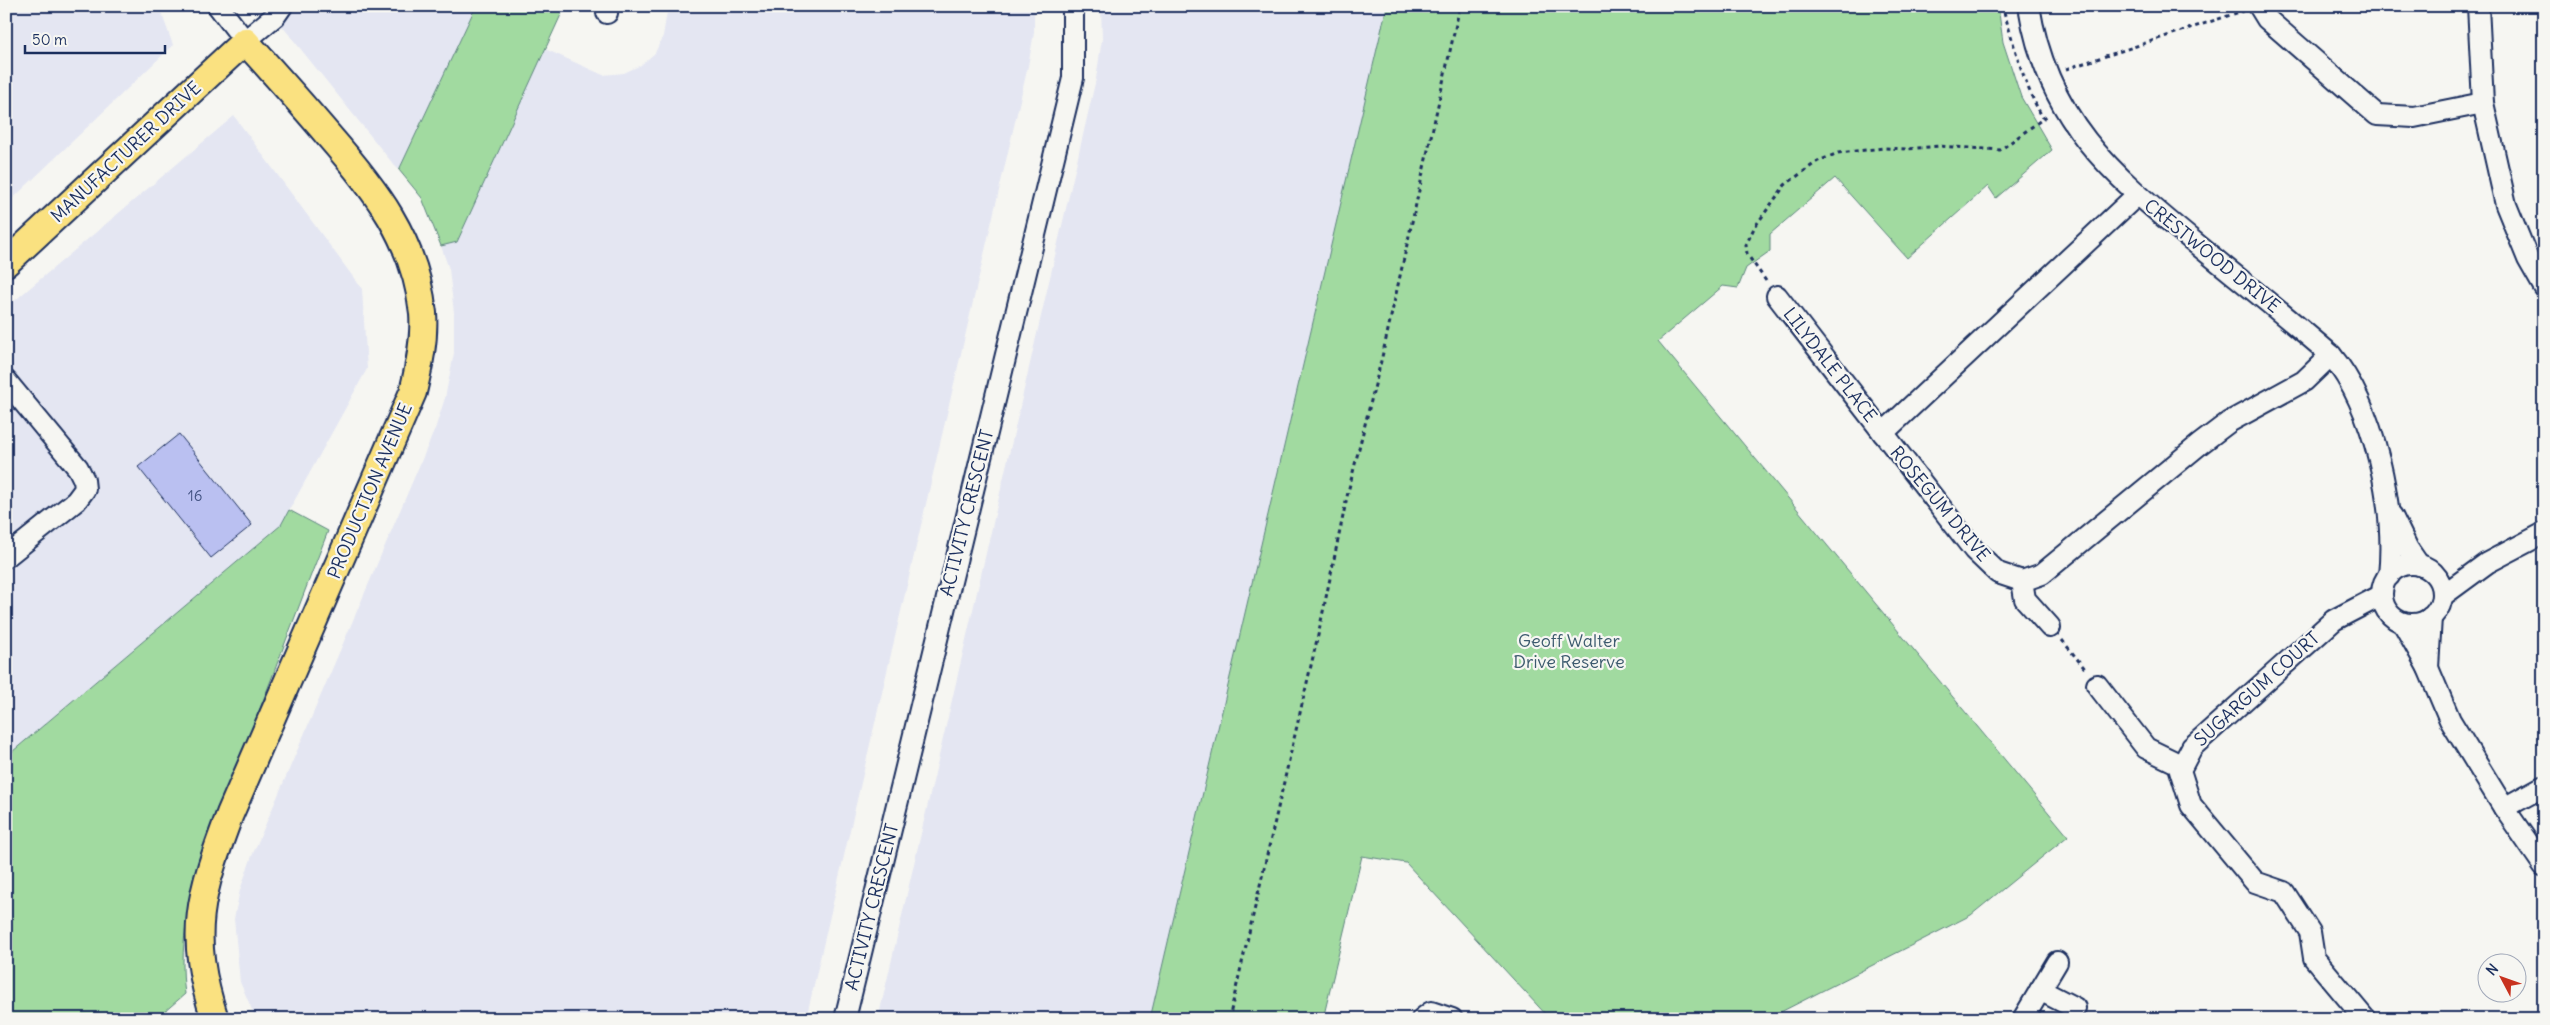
<svg xmlns="http://www.w3.org/2000/svg" width="2550" height="1025" font-family="Delius,sans-serif">
<style>
.built{fill:#e4e6f2}
.green{fill:#a1daa0;stroke:#5e847f}
.building{fill:#bac0f1;stroke:#1b2f5e}
.lines{fill:none;stroke-linecap:round;stroke-linejoin:round}
.minor-casing{stroke:#1b2f5e;stroke-width:24}
.major-casing{stroke:#1b2f5e;stroke-width:30}
.path{stroke:#1b2f5e;stroke-width:3;stroke-dasharray:4 4;stroke-linecap:butt}
.minor{stroke:#f6f6f2;stroke-width:20}
.major{stroke:#fae180;stroke-width:26}
.labels{text-anchor:middle;stroke-width:4.5;stroke-linejoin:round;paint-order:stroke}
.number-label{font-size:15px;fill:#435383}
.street-label{font-size:18px;fill:#1b2f5e;stroke:#f6f6f2}
.park-label{font-size:18px;fill:#3c5a6e;stroke:#f6f6f2}
</style>
<rect width="100%" height="100%" fill="#f6f6f2"/>
<filter id="ink" filterUnits="userSpaceOnUse"><feTurbulence type="fractalNoise" baseFrequency=".02" numOctaves="2"/><feDisplacementMap in="SourceGraphic" scale="10" xChannelSelector="R" yChannelSelector="G"/><feConvolveMatrix kernelMatrix="1 2 1 2 8 2 1 2 1" color-interpolation-filters="sRGB"/></filter>
<g filter="url(#ink)">
<g class="built">
<polygon points="6,6 159,6 173,45 6,205"/>
<polygon points="266,6 476,6 399,170 394,165"/>
<polygon points="668,6 1034,6 1034,33 1028,66 806,1019 256,1019 240,982 234,919 240,890 252,856 435,429 445,398 454,353 454,313 449,269 441,246 457,241 545,49 603,75 624,73 641,65 655,53 663,36"/>
<polygon points="1101,6 1387,6 1150,1019 878,1019 1096,79 1102,39"/>
<polygon points="234,116 362,289 367,369 281,525 6,757 6,308"/>
</g>
<g class="green">
<polygon points="476,6 565,6 457,242 441,246 422,198 399,170"/>
<polygon points="1387,6 1998,6 2003,42 2021,97 2052,150 1996,198 1988,186 1907,258 1835,178 1770,234 1770,251 1746,268 1738,288 1723,286 1658,341 2068,836 1971,915 1767,1019 1550,1019 1406,863 1362,856 1323,1019 1150,1019"/>
<path d="M289,510L328,531C301,600 275,670 248,740C218,819 173,906 185,994L156,1019H6V757L281,525Z"/>
</g>
<polygon class="building" points="179,434 252,525 211,558 138,467"/>
<g class="lines">
<g class="minor-casing">
<g id="minor">
<polyline points="218,6 245,41 275,16 282,6"/>
<path d="M2029,6C2047,119 2110,173 2193,241C2239,279 2286,316 2331,355C2375,408 2396,508 2389,576"/>
<polyline points="2259,6 2267,19 2377,115 2414,117 2483,103"/>
<polyline points="2478,6 2483,103 2506,205 2528,259 2544,287"/>
<polyline points="607,13 608,6"/>
<polyline points="1777,296 1974,550 1998,573 2022,581 2042,574 2200,444 2229,422 2304,381 2331,355"/>
<polyline points="6,381 78,468 84,480 85,489 76,501 6,557"/>
<polyline points="1883,433 2137,195"/>
<polyline points="2392,516 2408,549 2419,565"/>
<circle cx="2412" cy="594" r="30"/>
<polyline points="2022,581 2025,599 2050,627"/>
<polyline points="2442,596 2487,563 2544,533"/>
<polyline points="2403,623 2428,668 2450,720 2504,808 2544,866"/>
<polyline points="2428,668 2431,617"/>
<polyline points="2097,685 2146,748 2181,765"/>
<polyline points="2504,808 2544,786"/>
<polyline points="2040,990 2075,1008"/>
<polyline points="845,1019 1073,78 1073,6"/>
<polyline points="1422,1019 1431,1012 1452,1019"/>
<polyline points="2023,1019 2057,962"/>
<polyline points="2365,1019 2314,958 2310,932 2284,892 2255,882 2191,805 2180,770 2192,747 2334,620 2382,595"/>
</g>
</g>
<g class="major-casing">
<path id="major" d="M6,263L245,41C273,72 301,103 328,135C375,189 415,239 423,313C425,339 419,367 413,392L230,814C200,894 187,934 215,1019"/>
</g>
<g class="path">
<path d="M1999,6L2003,9C2015,47 2023,84 2043,118"/>
<polyline points="2066,69 2243,11"/>
<polyline points="1766,281 1747,254 1746,245 1754,228 1785,185 1818,161 1838,153 1884,148 1908,149 1939,146 2000,150 2048,115"/>
<polyline points="2062,640 2086,670"/>
<polyline points="1229,1019 1319,631 1348,492 1382,357 1460,6"/>
</g>
<use href="#minor" class="minor"/>
<use href="#major" class="major"/>
</g>
</g>
<g class="labels">
<g class="number-label">
<text x="195" y="501">16</text>
</g>
<g class="street-label">
<text transform="translate(126 152) rotate(-43)" y="6">MANUFACTURER DRIVE</text>
<text transform="translate(2212 256) rotate(39)" y="6">CRESTWOOD DRIVE</text>
<text transform="translate(1830 365) rotate(52)" y="6">LILYDALE PLACE</text>
<text transform="translate(370 491) rotate(-67)" y="6">PRODUCTION AVENUE</text>
<text transform="translate(1940 504) rotate(50)" y="6">ROSEGUM DRIVE</text>
<text transform="translate(967 513) rotate(-76)" y="6">ACTIVITY CRESCENT</text>
<text transform="translate(2257 689) rotate(-42)" y="6">SUGARGUM COURT</text>
<text transform="translate(872 907) rotate(-76)" y="6">ACTIVITY CRESCENT</text>
</g>
<g class="park-label">
<text x="1569" y="647">Geoff Walter<tspan x="1569" dy="21">Drive Reserve</tspan></text>
</g>
</g>
<rect width="2550" height="1025" fill="none" stroke="#f6f6f2" stroke-width="25"/>
<rect x="12" y="12" width="2525" height="1000" fill="none" stroke="#1b2f5e" stroke-width="2" filter="url(#ink)"/>
<g transform="translate(2502 978) rotate(311)"><circle r="24" fill="#f6f6f2" stroke="#9ea6b7"/>
<path d="M0-4L9 19L0 12L-9 19Z" fill="#c8321e"/>
<text y="-8" font-size="14" font-weight="bold" text-anchor="middle" fill="#1b2f5e">N</text>
</g>
<path d="M25 45v8h140v-8" fill="none" stroke="#1b2f5e" stroke-width="2.5"/>
<text x="32" y="45" font-size="15" fill="#1b2f5e" stroke="#f6f6f2" stroke-width="4" paint-order="stroke">50 m</text>
</svg>
